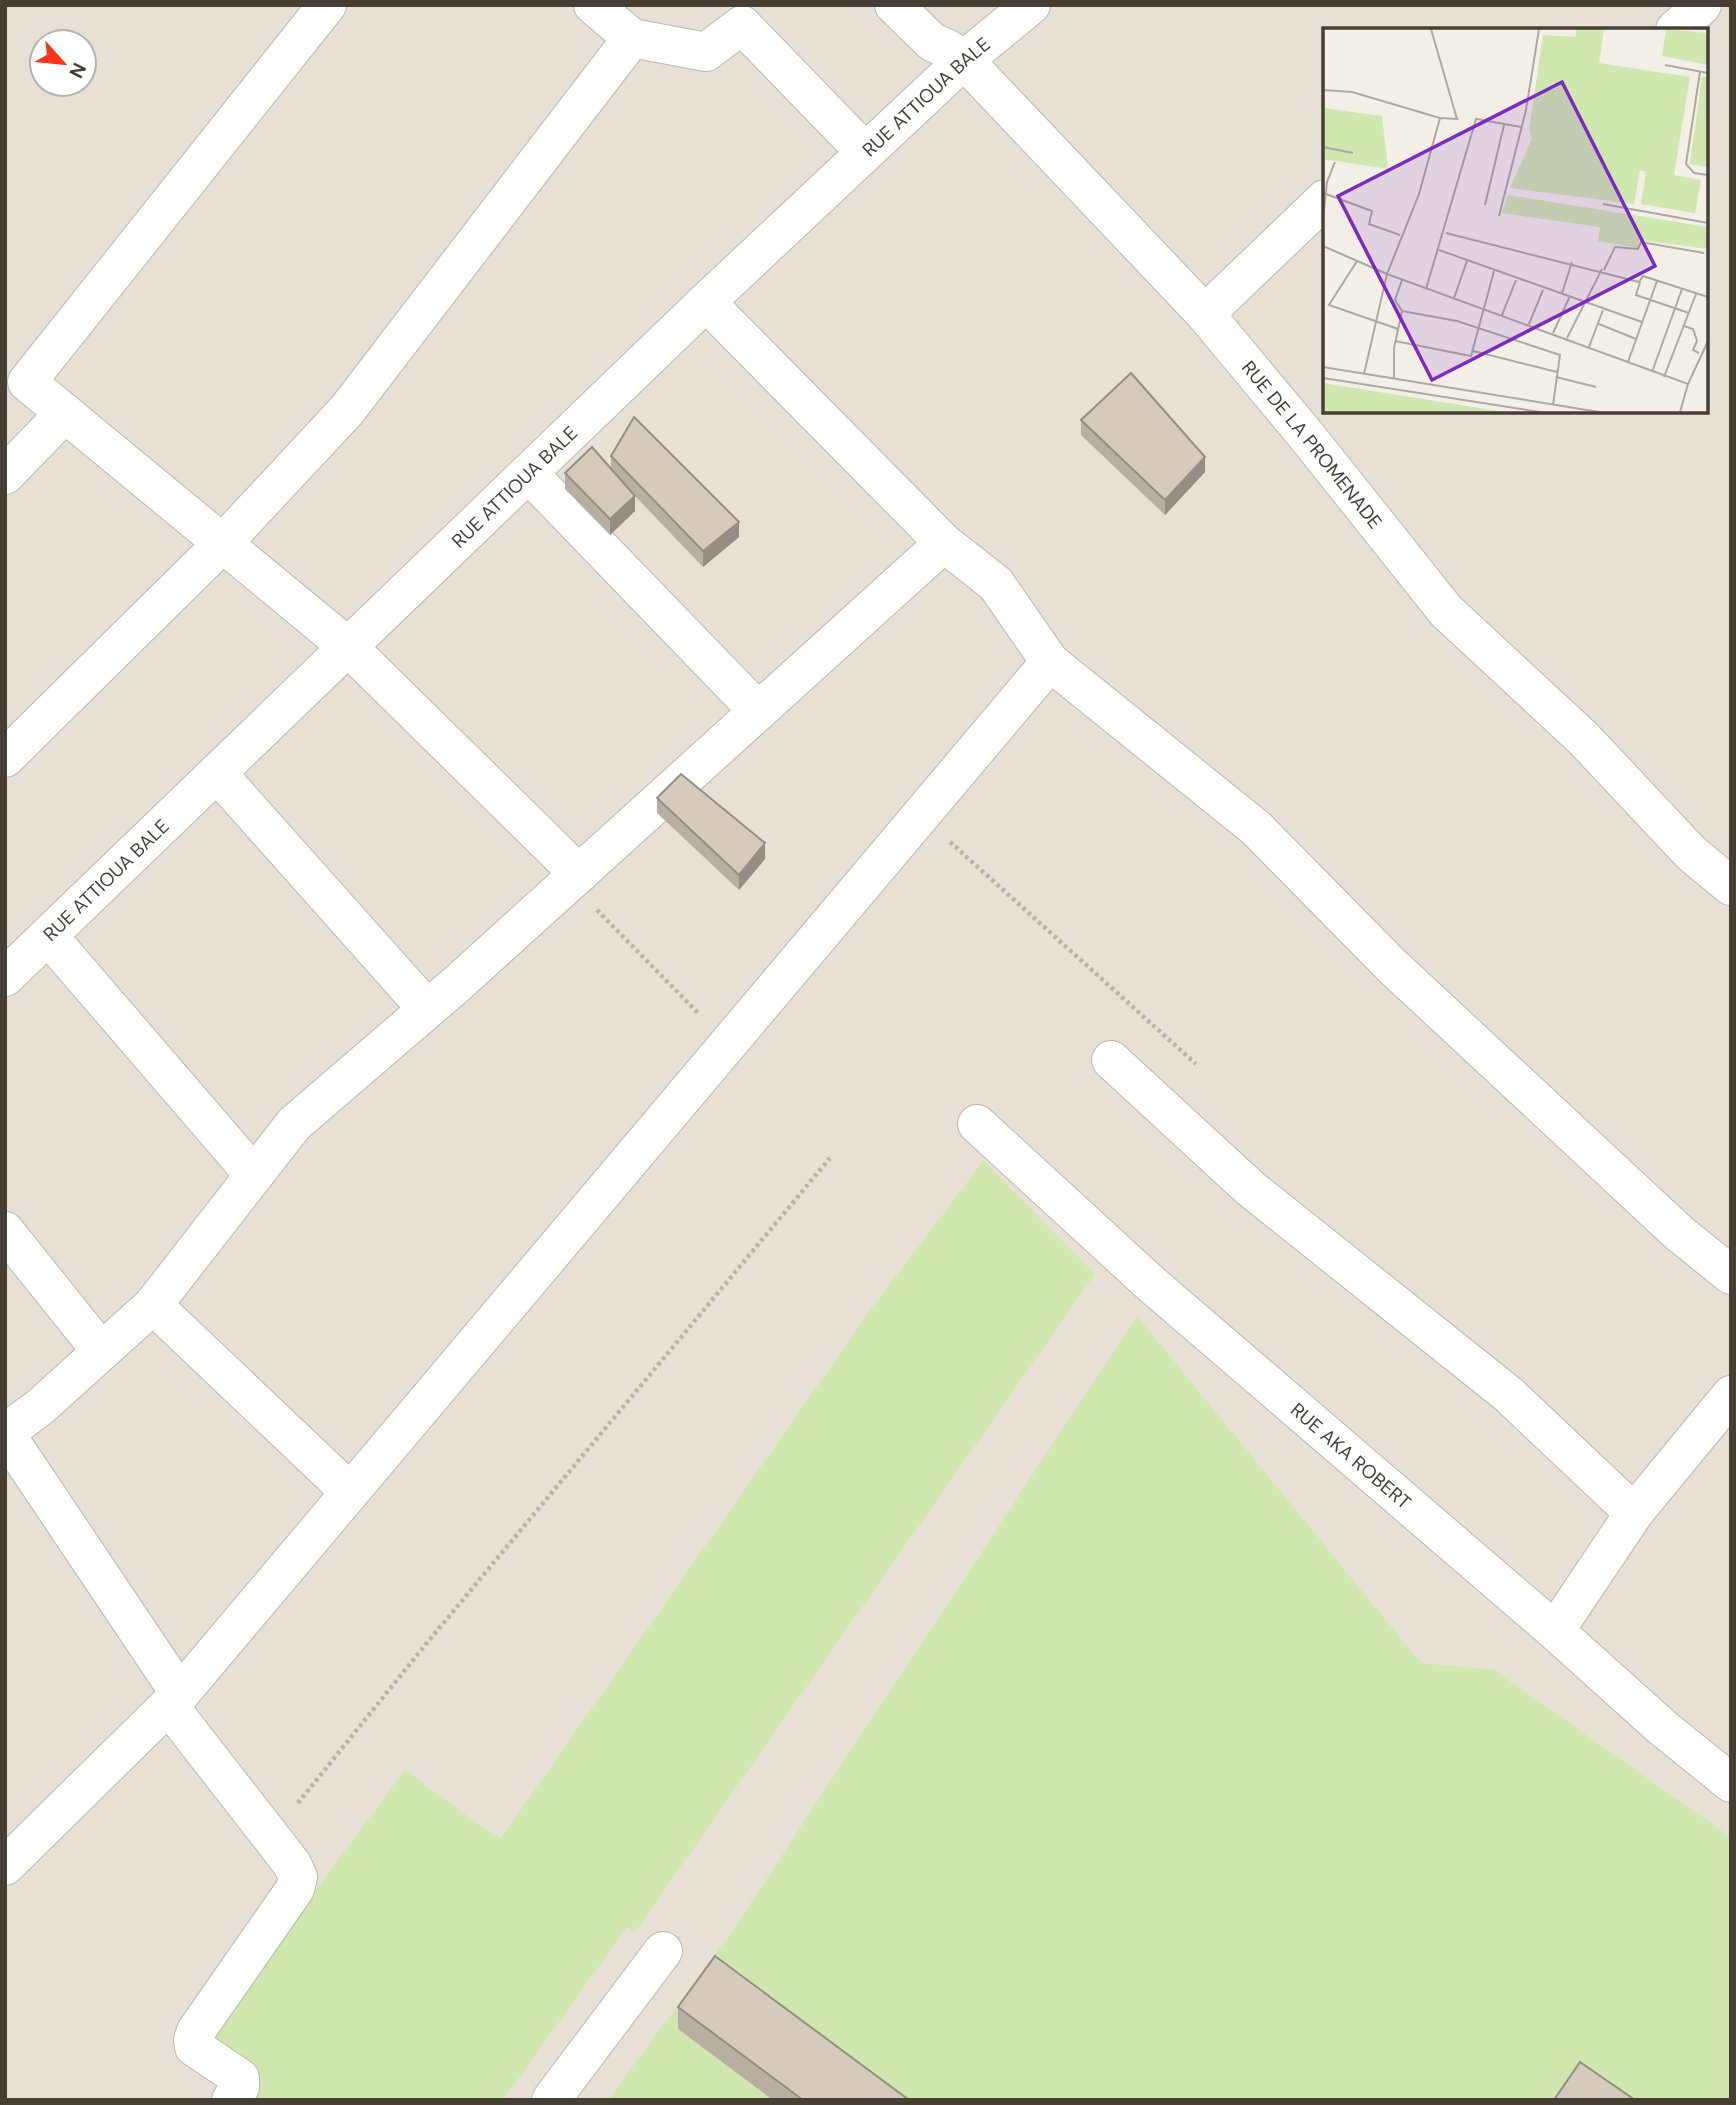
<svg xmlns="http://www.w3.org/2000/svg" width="1736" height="2105" font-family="'DM Sans',sans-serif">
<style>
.residential{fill:#e7e1d5;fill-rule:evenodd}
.green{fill:#d0e7b0}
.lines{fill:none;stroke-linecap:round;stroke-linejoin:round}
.street-casing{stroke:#bfb7aa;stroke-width:40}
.path{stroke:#c0b29b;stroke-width:4.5;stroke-dasharray:3.5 3.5;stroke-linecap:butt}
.street{stroke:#fff;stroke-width:38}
.wall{fill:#b7afa2}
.shaded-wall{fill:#958e84}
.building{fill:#d5cbbc;stroke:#958e84;stroke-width:2}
.labels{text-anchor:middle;stroke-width:5;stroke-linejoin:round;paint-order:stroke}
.street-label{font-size:19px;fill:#463f36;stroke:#fff}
.inset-road{fill:none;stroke:#aea9a0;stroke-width:2}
.view{fill:#7b2cbf;fill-opacity:0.15;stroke:#7b2cbf;stroke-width:3.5}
.inset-edge{fill:none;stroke:#463f36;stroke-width:3.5}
</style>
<rect width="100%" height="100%" fill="#f3efe7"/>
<path class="residential" d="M5,5H1731V1837L1495,1670L1141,2100H5ZM1325,30H1706V411H1325ZM42,42H84V84H42Z"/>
<g class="green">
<polygon points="983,1161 1095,1274 635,1932 627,1927 503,2100 244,2100 204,2040 405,1770 477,1823 501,1838 871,1309"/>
<polygon points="1137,1316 1421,1663 1495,1670 1731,1837 1731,2100 608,2100 730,1934"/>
</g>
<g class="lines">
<g class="street-casing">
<g id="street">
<polyline points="327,5 27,382 347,646 579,874"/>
<polyline points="593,5 632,38 706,52 742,25 865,152"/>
<path id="s1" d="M894,5L932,42L948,49L964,60L1205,314L1309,439L1446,611L1583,738L1691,853L1731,886"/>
<polyline points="1675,30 1702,5"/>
<polyline points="706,302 944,543 996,584 1050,662 1256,828 1392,966 1679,1233 1731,1275"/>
<polyline points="1205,314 1325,199"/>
<polyline points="528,473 758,711"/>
<polyline points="5,475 65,413"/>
<polyline points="5,758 223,543 347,410 632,38"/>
<polyline points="217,773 427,1009"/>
<polyline points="49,937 254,1175"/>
<path id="s2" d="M5,977L706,302L964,60L1031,5"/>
<polyline points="1111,1060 1250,1188 1508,1394 1634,1513"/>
<path id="s3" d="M977,1124L1149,1282L1555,1631L1663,1728L1731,1783"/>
<polyline points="5,1231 101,1351"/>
<polyline points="153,1305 350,1492"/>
<polyline points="5,1433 40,1407 153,1305 294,1124 458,983 944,543"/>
<polyline points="5,1433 180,1694"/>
<polyline points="1555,1631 1634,1513 1731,1395"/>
<polyline points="169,1706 292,1864 298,1877 295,1889 196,2031 193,2040 194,2047 240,2078 240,2087 231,2100"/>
<polyline points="5,1866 180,1694 1050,662"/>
<polyline points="551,2100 663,1951"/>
</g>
</g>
<g class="path">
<polyline points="950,842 1196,1064"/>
<polyline points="597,910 699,1014"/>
<polyline points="298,1803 426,1644 830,1158"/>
</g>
<use href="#street" class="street"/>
</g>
<g class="wall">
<polygon points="1081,420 1205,472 1165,515 1081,435"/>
<polygon points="611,456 739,537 703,567 635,496 635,511 610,535 565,489 565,473 611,468"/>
<polygon points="657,798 765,859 739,890 657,813"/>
<polygon points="678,2007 909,2100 773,2100 678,2029"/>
</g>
<g class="shaded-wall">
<polygon points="1205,457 1205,472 1165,515 1165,500"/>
<polygon points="635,496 635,511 610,535 610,519"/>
<polygon points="739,522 739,537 703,567 703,551"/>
<polygon points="765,843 765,859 739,890 739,875"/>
</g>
<g class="building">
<polygon points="1131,373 1205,457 1165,500 1081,420"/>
<polygon points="634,417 739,522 703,551 611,456"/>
<polygon points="592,447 635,496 610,519 565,473"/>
<polygon points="681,774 765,843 739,875 657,798"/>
<polygon points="715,1956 909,2100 803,2100 678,2007"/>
<polygon points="1580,2062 1635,2100 1554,2100"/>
</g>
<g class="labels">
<g class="street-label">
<text dy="7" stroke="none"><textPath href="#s2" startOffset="1274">RUE ATTIOUA BALE</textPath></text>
<text dy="7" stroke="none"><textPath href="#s1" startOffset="609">RUE DE LA PROMENADE</textPath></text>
<text dy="7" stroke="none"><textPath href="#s2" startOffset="707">RUE ATTIOUA BALE</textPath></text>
<text dy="7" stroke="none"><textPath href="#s2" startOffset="140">RUE ATTIOUA BALE</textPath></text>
<text dy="7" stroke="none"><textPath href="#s3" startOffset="500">RUE AKA ROBERT</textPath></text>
</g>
</g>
<g transform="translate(1323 28)">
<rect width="385" height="385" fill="#f3efe7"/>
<path d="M253,1H281L276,35L367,49L351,147L378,152L372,185L318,176L323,144L317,142L311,176L187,160L209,111L206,103L220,7L253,9ZM343,1L385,5V37L339,28ZM379,48L385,50V139L367,136ZM0,80L59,88L65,141L0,131ZM185,167L385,199V221L316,212L315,220L275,213L277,199L179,185ZM0,355L125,375L181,384H0Z" fill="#d0e7b0"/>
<path class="inset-road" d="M342,37L385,45M377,44L363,136L371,145L385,147M0,62L29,64L117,90M0,119L30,125M0,165L49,183L46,196L77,207M280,176L385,195M162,177L181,97M176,188L203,82L216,1M0,190L4,154L12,134M123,205L316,254L320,248L385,269M0,218L64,246L365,356L385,313M116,222L319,294M34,233L6,277L75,301M281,242L292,219L315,221L318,214L381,225M317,254L313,267L366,285M103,261L153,91L198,99M239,265L249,234M131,270L144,233M79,283L134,293L237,327L230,377M179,287L193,252M206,296L220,262M276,296L313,311M361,298L370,301L374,313L370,322L376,325M230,305L247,268M244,310L279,241M72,313L148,328L171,243M266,319L280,282M150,323L234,344M305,334L334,253M0,339L276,384M329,344L359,261M41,346L64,246L96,166L117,90L134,91L108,1M233,349L273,359M341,349L373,266M0,350L217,384M71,351V320L79,283L72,272L79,252M357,384L365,356"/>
<path class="view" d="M239,54L332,238L109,352L15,168Z"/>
<rect width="385" height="385" class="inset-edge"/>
</g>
<rect width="1736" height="2105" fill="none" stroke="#463f36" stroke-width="14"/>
<g transform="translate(63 63) rotate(117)"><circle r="33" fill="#ffffff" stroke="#b5b2af" stroke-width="2"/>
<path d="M0-5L12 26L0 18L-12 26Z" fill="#f7351a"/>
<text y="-10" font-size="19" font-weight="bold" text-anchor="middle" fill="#463f36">N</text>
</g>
</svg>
